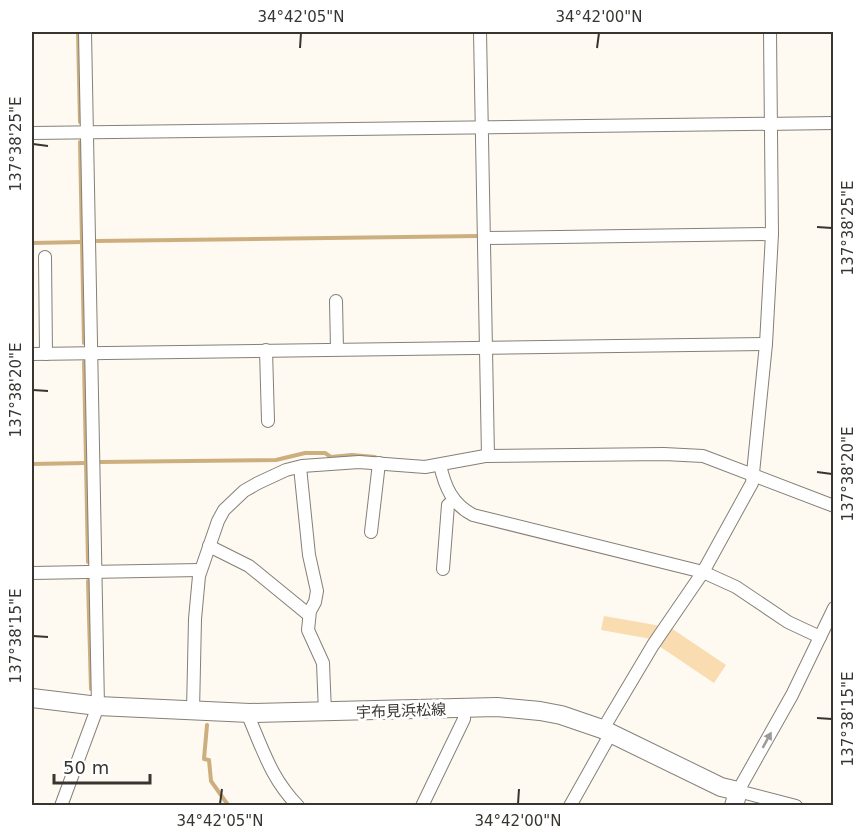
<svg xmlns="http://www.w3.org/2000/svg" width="865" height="837" font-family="'DejaVu Sans','Noto Sans JP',sans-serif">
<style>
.green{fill:#f9ddb0}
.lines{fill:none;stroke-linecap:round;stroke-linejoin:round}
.stream{stroke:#cdaf7f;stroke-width:4}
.minor-casing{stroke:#858077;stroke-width:14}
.secondary-casing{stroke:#858077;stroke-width:20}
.minor{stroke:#fff;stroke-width:12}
.secondary{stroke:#fff;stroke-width:18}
.oneway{fill:#9c9a98}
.ticks{fill:none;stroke:#383531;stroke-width:2}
.labels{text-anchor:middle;stroke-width:6;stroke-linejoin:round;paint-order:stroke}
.street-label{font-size:15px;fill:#383531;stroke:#fff}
.neatline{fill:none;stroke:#383531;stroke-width:2}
.ticks-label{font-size:15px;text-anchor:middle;fill:#383531}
</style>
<rect width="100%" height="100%" fill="#fef9f1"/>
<g class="green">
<polygon points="604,616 661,626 651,639 601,630"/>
<polygon points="671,628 726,665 714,683 659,646"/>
</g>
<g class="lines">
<g class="stream">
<polyline points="78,32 80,122"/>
<polyline points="80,142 84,343"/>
<polyline points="97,241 479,236"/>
<polyline points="32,243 82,242"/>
<polyline points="84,362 88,562"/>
<polyline points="101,462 276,460 305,453 325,453 331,457 352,455 375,457"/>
<polyline points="32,464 86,463"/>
<polyline points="88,581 91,689"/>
<polyline points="207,725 204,759 209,760 211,781 228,805"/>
</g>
<g class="minor-casing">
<g id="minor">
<polyline points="480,32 488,456"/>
<polyline points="32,133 834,123"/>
<polyline points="484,238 772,234"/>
<polyline points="45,257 46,354"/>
<polyline points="336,301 337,349"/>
<polyline points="266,350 268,421"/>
<polyline points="32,354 766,344"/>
<path d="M440,465C445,487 452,504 473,515L703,572L736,587L788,622L820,637"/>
<polyline points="300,467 309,555 317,591 315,602 310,611 308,630 323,663 325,713"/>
<polyline points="371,532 379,463"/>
<polyline points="209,546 249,566 309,615"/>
<polyline points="443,569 448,505 454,500"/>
<polyline points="32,573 200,570"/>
<polyline points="193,711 195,619 199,576 218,521 224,510 244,491 258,483 286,470 302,466 359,462 425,467 485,456 664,454 703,456 834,506"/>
<path d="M250,713V720C264,753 272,779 298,806"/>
<polyline points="603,729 653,645 703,572 752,483 766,344 772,234 770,32"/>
<polyline points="61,806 98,706 85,32"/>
<polyline points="422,806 464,719 464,709"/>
<polyline points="570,806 611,733"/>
<polyline points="796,806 738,791 792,695 834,608"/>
</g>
</g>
<g class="secondary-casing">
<polyline id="secondary" points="32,698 98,706 250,713 497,707 540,711 561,715 602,729 721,787 738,791 734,806"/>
</g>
<use href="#minor" class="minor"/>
<use href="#secondary" class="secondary"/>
</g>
<defs><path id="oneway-solid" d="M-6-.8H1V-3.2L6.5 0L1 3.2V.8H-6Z" transform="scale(1.5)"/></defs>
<use class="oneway" href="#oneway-solid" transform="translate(767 740) rotate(-61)"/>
<path class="ticks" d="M300,48L301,33M597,48L599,33M33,144L48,146M817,227L832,228M33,390L48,391M817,472L832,474M33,636L48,637M817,718L832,719M220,804L222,789M518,804L519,789"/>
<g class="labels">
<g class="street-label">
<text transform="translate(401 711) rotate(-2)" y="5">宇布見浜松線</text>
</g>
</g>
<rect width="865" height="837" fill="none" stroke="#ffffff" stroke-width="66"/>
<path d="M54 774v9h96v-9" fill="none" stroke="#383531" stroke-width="3"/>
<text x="63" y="774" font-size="18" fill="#383531" stroke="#ffffff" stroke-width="4.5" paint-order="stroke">50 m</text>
<rect x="33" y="33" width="799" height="771" class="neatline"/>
<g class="ticks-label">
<text x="301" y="22">34°42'05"N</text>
<text x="599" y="22">34°42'00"N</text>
<text transform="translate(16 144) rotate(-90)" y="5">137°38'25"E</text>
<text transform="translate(848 228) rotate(-90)" y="5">137°38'25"E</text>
<text transform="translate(16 390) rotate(-90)" y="5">137°38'20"E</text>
<text transform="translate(848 474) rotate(-90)" y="5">137°38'20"E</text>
<text transform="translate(16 636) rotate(-90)" y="5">137°38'15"E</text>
<text transform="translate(848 719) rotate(-90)" y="5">137°38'15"E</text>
<text x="220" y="826">34°42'05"N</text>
<text x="518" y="826">34°42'00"N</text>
</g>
</svg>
